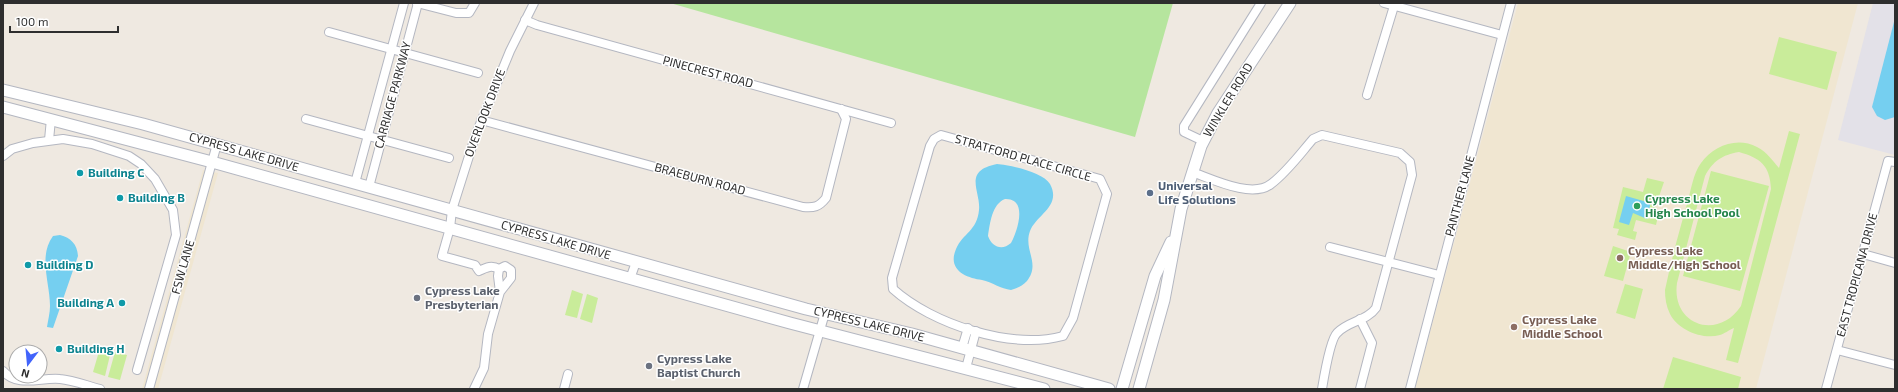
<svg xmlns="http://www.w3.org/2000/svg" width="1898" height="392" font-family="'Exo 2',sans-serif">
<style>
.industrial{fill:#e3e1e8}
.education{fill:#f0e6d1}
.green{fill:#b6e59e}
.pitch{fill:#c9ec9a;fill-rule:evenodd}
.water{fill:#75cff0;fill-rule:evenodd}
.lines{fill:none;stroke-linecap:round;stroke-linejoin:round}
.street-casing{stroke:#b4b7c1;stroke-width:10}
.secondary-casing{stroke:#b4b7c1;stroke-width:13}
.street{stroke:#fff;stroke-width:8}
.secondary{stroke:#fff;stroke-width:11}
.culture-dot{fill:#0f9aa8;stroke:#fff;stroke-width:1.5}
.service-dot{fill:#5c6f8a;stroke:#fff;stroke-width:1.5}
.leisure-dot{fill:#2e9e5b;stroke:#fff;stroke-width:1.5}
.education-dot{fill:#8d6e63;stroke:#fff;stroke-width:1.5}
.worship-dot{fill:#6b7280;stroke:#fff;stroke-width:1.5}
.labels{text-anchor:middle;stroke-width:3;stroke-linejoin:round;paint-order:stroke}
.street-label{font-size:12px;fill:#2e2e2e;stroke:#fff}
.culture-label{font-size:12px;font-weight:bold;fill:#0d838f;stroke:#fff;text-anchor:start}
.service-label{font-size:12px;font-weight:bold;fill:#4e5e75;stroke:#fff;text-anchor:start}
.leisure-label{font-size:12px;font-weight:bold;fill:#27864d;stroke:#fff;text-anchor:start}
.education-label{font-size:12px;font-weight:bold;fill:#785e54;stroke:#fff;text-anchor:start}
.worship-label{font-size:12px;font-weight:bold;fill:#5b616d;stroke:#fff;text-anchor:start}
</style>
<rect width="100%" height="100%" fill="#efe9e1"/>
<polygon class="industrial" points="1873,3 1895,3 1895,155 1838,140"/>
<g class="education">
<polygon points="1518,3 1858,3 1756,389 1415,389"/>
<polygon points="203,170 218,173 158,389 142,389"/>
</g>
<polygon class="green" points="670,3 1173,3 1135,137"/>
<g class="pitch">
<polygon points="1779,37 1837,52 1827,90 1769,74"/>
<path d="M1789,131L1800,134L1738,363L1726,360L1734,328C1729,330 1724,334 1720,335C1702,340 1678,330 1670,314C1666,306 1665,298 1665,290C1671,261 1679,232 1687,204C1691,190 1693,174 1701,163C1713,146 1737,136 1757,147C1767,152 1772,160 1779,168ZM1739,152C1760,158 1770,165 1771,189L1741,306C1718,341 1671,325 1677,283L1705,176C1713,161 1722,155 1739,152Z"/>
<polygon points="1711,171 1769,186 1740,291 1683,276"/>
<polygon points="1647,178 1664,182 1654,211 1659,212 1656,225 1636,220 1633,231 1637,232 1635,240 1617,235 1619,229 1613,228 1623,187 1643,192"/>
<polygon points="1613,246 1631,252 1623,281 1604,276"/>
<polygon points="1625,284 1643,289 1635,319 1616,313"/>
<polygon points="572,290 583,294 577,318 565,315"/>
<polygon points="587,294 598,298 592,323 580,319"/>
<polygon points="100,348 111,351 105,376 93,372"/>
<polygon points="115,352 127,355 120,380 108,377"/>
<polygon points="1673,357 1741,377 1738,389 1663,389"/>
</g>
<g class="water">
<polygon points="1895,18 1895,117 1885,120 1877,116 1872,107"/>
<path d="M997,164C1010,165 1043,172 1050,184C1062,206 1036,215 1030,231C1023,250 1041,263 1027,281C1022,286 1018,288 1011,290C1001,289 992,282 982,280C966,278 947,270 956,249C963,233 977,231 979,210C981,191 962,171 997,164ZM1005,199C1028,198 1018,230 1011,243C1002,251 992,247 988,236C990,223 992,204 1005,199Z"/>
<polygon points="1626,196 1647,202 1651,201 1647,219 1633,213 1629,225 1619,222"/>
<path d="M60,235C71,238 77,244 78,256L53,328L47,327C48,320 50,313 50,306C50,283 38,256 53,236Z"/>
</g>
<g class="lines">
<g class="street-casing">
<g id="street">
<polyline points="417,3 456,13 469,13 475,3"/>
<polyline points="1384,3 1502,35"/>
<polyline points="525,20 537,25 891,123"/>
<polyline points="329,32 478,73"/>
<polyline points="1367,95 1394,6"/>
<polyline points="306,119 449,158"/>
<path d="M481,120L803,207C814,208 819,207 826,198L846,119L841,109"/>
<path d="M941,135L1100,179L1107,194L1073,318L1063,336C1011,350 932,324 893,289L892,278L930,146L934,139Z"/>
<polyline points="49,140 51,119"/>
<polyline points="1203,141 1184,132 1184,126 1261,3"/>
<polyline points="3,156 12,149 33,143 63,139 92,144 129,156 141,164 155,179 173,210 176,235 137,370"/>
<path d="M1192,172C1212,179 1252,199 1271,184C1287,172 1300,154 1313,139L1322,135L1400,153L1410,162L1412,175L1376,308C1367,321 1348,321 1337,333C1330,340 1324,377 1322,389"/>
<polyline points="355,183 404,3"/>
<polyline points="369,187 418,3"/>
<polyline points="1330,247 1439,275"/>
<polyline points="1863,254 1895,263"/>
<path d="M499,269C492,265 487,267 479,271L475,265L442,256L450,228L452,210L476,134L510,51L534,3"/>
<polyline points="630,279 636,262"/>
<polyline points="962,348 968,328"/>
<polyline points="1837,350 1895,365"/>
<polyline points="966,368 976,331"/>
<path d="M3,371C18,388 41,377 60,379C73,380 88,386 100,389"/>
<polyline points="149,389 217,144"/>
<polyline points="474,389 484,368 488,334 500,292 498,276 499,269 505,266 511,270 511,278 500,292"/>
<polyline points="564,389 568,374"/>
<polyline points="803,389 825,313"/>
<polyline points="1360,389 1372,343 1360,319"/>
<polyline points="1410,389 1511,3"/>
<polyline points="1826,389 1888,161 1895,162"/>
</g>
</g>
<g class="secondary-casing">
<g id="secondary">
<polyline points="3,90 143,124 806,309 912,334 1109,389"/>
<polyline points="3,107 212,162 790,323 1044,389"/>
<polyline points="1122,389 1155,276 1171,242"/>
<polyline points="1139,389 1164,300 1181,209 1201,146 1218,113 1290,3"/>
</g>
</g>
<use href="#street" class="street"/>
<use href="#secondary" class="secondary"/>
</g>
<g class="culture-dot">
<circle cx="80" cy="173" r="4"/>
<circle cx="120" cy="198" r="4"/>
<circle cx="28" cy="265" r="4"/>
<circle cx="122" cy="303" r="4"/>
<circle cx="59" cy="349" r="4"/>
</g>
<circle class="service-dot" cx="1150" cy="193" r="4"/>
<circle class="leisure-dot" cx="1637" cy="206" r="4"/>
<g class="education-dot">
<circle cx="1620" cy="258" r="4"/>
<circle cx="1514" cy="327" r="4"/>
</g>
<g class="worship-dot">
<circle cx="417" cy="298" r="4"/>
<circle cx="649" cy="366" r="4"/>
</g>
<g class="labels">
<g class="street-label">
<text transform="translate(708 72) rotate(15)" y="4">PINECREST ROAD</text>
<text transform="translate(393 95) rotate(-75)" y="4">CARRIAGE PARKWAY</text>
<text transform="translate(1228 100) rotate(-59)" y="4">WINKLER ROAD</text>
<text transform="translate(485 113) rotate(-69)" y="4">OVERLOOK DRIVE</text>
<text transform="translate(244 152) rotate(16)" y="4">CYPRESS LAKE DRIVE</text>
<text transform="translate(1023 158) rotate(16)" y="4">STRATFORD PLACE CIRCLE</text>
<text transform="translate(700 179) rotate(15)" y="4">BRAEBURN ROAD</text>
<text transform="translate(1460 196) rotate(-75)" y="4">PANTHER LANE</text>
<text transform="translate(556 240) rotate(16)" y="4">CYPRESS LAKE DRIVE</text>
<text transform="translate(183 267) rotate(-74)" y="4">FSW LANE</text>
<text transform="translate(1857 275) rotate(-75)" y="4">EAST TROPICANA DRIVE</text>
<text transform="translate(869 324) rotate(14)" y="4">CYPRESS LAKE DRIVE</text>
</g>
<g class="culture-label">
<text x="88" y="177">Building C</text>
<text x="128" y="202">Building B</text>
<text x="36" y="269">Building D</text>
<text x="114" y="307" text-anchor="end">Building A</text>
<text x="67" y="353">Building H</text>
</g>
<g class="service-label">
<text x="1158" y="190">Universal<tspan x="1158" dy="14">Life Solutions</tspan></text>
</g>
<g class="leisure-label">
<text x="1645" y="203">Cypress Lake<tspan x="1645" dy="14">High School Pool</tspan></text>
</g>
<g class="education-label">
<text x="1628" y="255">Cypress Lake<tspan x="1628" dy="14">Middle/High School</tspan></text>
<text x="1522" y="324">Cypress Lake<tspan x="1522" dy="14">Middle School</tspan></text>
</g>
<g class="worship-label">
<text x="425" y="295">Cypress Lake<tspan x="425" dy="14">Presbyterian</tspan></text>
<text x="657" y="363">Cypress Lake<tspan x="657" dy="14">Baptist Church</tspan></text>
</g>
</g>
<rect width="1898" height="392" fill="none" stroke="#2e2e2e" stroke-width="8"/>
<g transform="translate(28 364) rotate(196)"><circle r="19" fill="#ffffff" stroke="#ababab"/>
<path d="M0-3L7 15L0 10L-7 15Z" fill="#4264fb"/>
<text y="-6" font-size="11" font-weight="bold" text-anchor="middle" fill="#2e2e2e">N</text>
</g>
<path d="M10 26v6h108v-6" fill="none" stroke="#2e2e2e" stroke-width="2"/>
<text x="16" y="26" font-size="12" fill="#2e2e2e" stroke="#ffffff" stroke-width="3" paint-order="stroke">100 m</text>
</svg>
